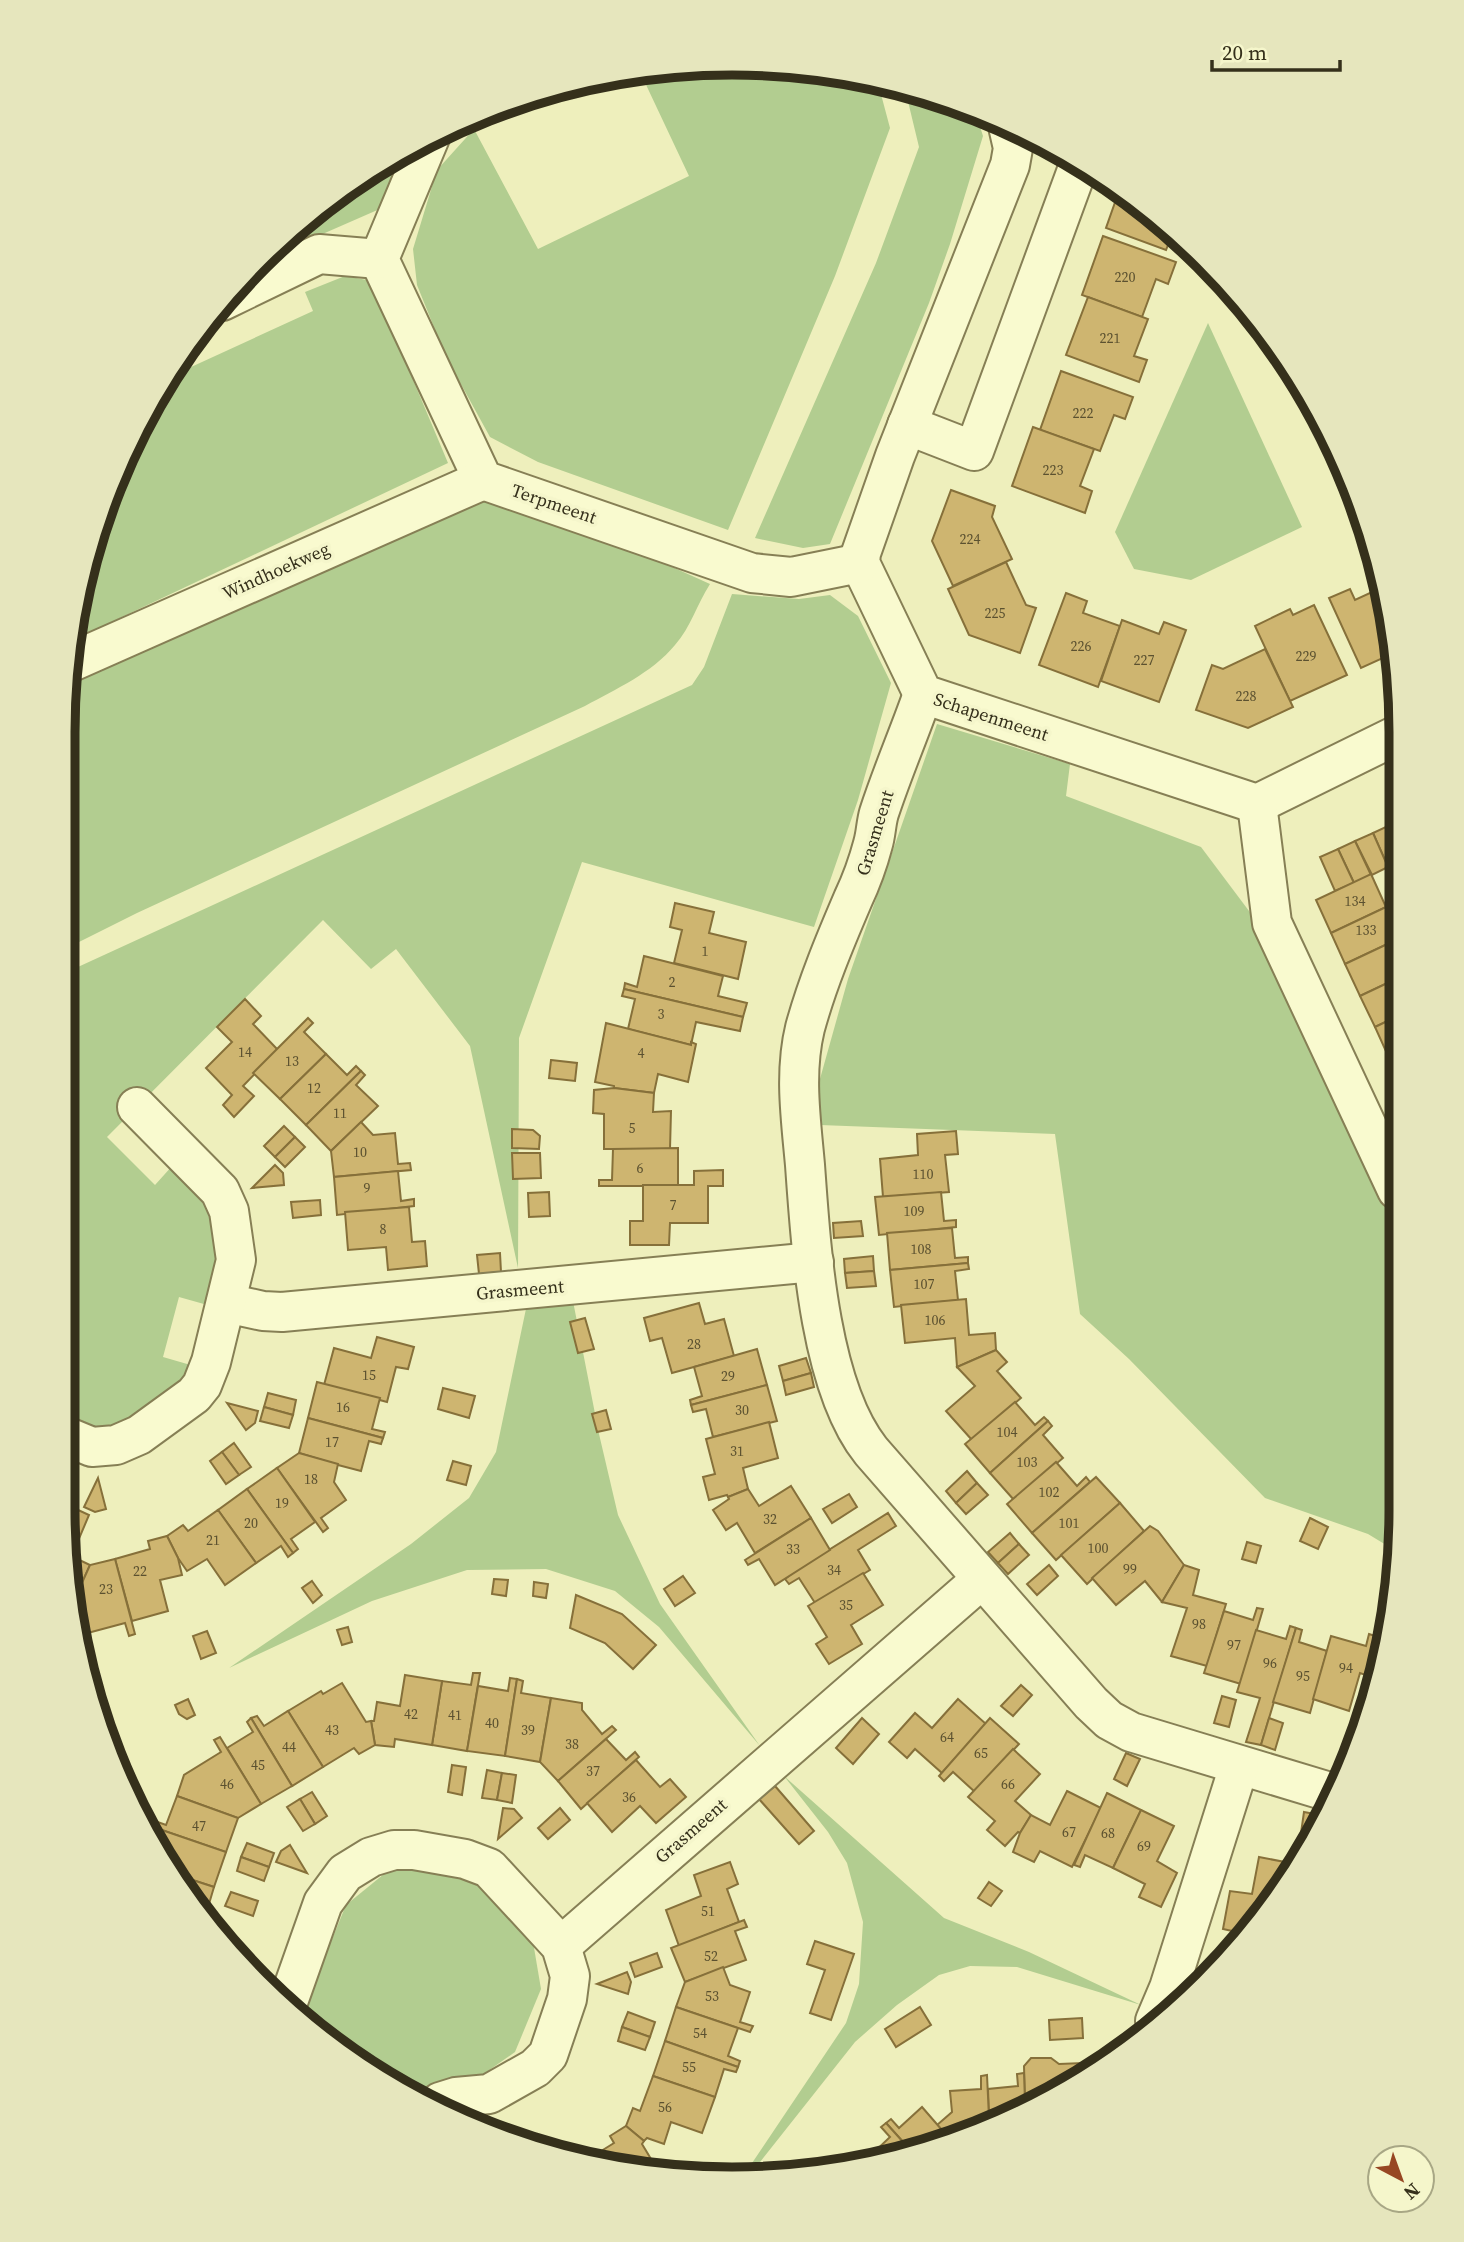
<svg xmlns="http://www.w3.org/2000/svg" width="1464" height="2242" font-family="'Source Serif 4',serif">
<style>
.green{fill:#b2cd90}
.building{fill:#ceb570;stroke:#86703a;stroke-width:2}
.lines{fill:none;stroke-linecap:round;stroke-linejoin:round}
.minor-casing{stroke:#867f55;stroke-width:42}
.minor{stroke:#f9facf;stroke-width:38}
.labels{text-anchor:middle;stroke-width:7;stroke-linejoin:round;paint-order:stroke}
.number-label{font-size:14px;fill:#5b5130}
.street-label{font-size:18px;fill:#35301b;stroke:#f5f6cb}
.rim{fill:none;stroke:#35301b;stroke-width:9}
</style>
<rect width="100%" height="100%" fill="#eeefbc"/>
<g class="green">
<polygon points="688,64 819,69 878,83 890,128 835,276 728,530 538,462 490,437 446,357 417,285 413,249 437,170 474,129 538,249 689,176 640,72"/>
<polygon points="905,89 947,98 975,111 983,136 950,244 929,303 830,544 803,548 755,538 876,263 919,147"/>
<polygon points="402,153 382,208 286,250 282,242 324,201"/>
<polygon points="345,276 367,280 380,301 448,463 69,642 114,476 178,373 313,311 305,292"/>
<polygon points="1208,323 1302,527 1191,580 1134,569 1115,532"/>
<path d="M477,479L710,584C697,604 691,627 675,645C652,673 616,689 585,706L137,913L67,948L69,675Z"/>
<path d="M732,594L799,599L830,595L858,616L891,683L858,800L814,927L582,862L519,1038L518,1268L470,1046L396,949L371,969L323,920L107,1137L155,1185L173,1165C185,1179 205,1195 210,1213C220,1244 216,1275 211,1306L179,1297L163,1357L194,1366L183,1385L110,1432L64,1419L67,972L692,685L704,667Z"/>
<polygon points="937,724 1070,764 1066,796 1201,847 1252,915 1379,1192 1397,1215 1396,1551 1368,1534 1265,1498 1129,1359 1080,1314 1055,1134 820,1125 818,1086 848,979"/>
<polygon points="572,1296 599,1434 618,1515 660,1604 760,1746 659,1627 615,1591 546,1569 467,1570 372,1601 229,1668 411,1544 469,1498 496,1452 527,1304"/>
<polygon points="784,1776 944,1918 1029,1952 1141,2005 1017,1967 970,1966 939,1975 897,2005 855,2042 753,2171 746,2172 846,2023 859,1984 863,1922 847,1863 828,1832"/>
<polygon points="395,1865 474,1875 531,1930 541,1989 515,2052 468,2085 423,2093 324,2041 301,2015 346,1905"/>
</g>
<g class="building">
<polygon points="1119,191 1174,230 1166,250 1106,228"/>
<polygon points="1103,236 1176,262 1168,284 1156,279 1142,317 1082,295"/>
<polygon points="1088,297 1148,319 1134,356 1147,360 1139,382 1066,355"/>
<polygon points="1061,371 1133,397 1125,419 1114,415 1100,451 1040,430"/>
<polygon points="1033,427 1094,449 1080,486 1092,491 1085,513 1012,486"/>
<polygon points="951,490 995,506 992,517 1012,559 953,586 932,541"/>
<polygon points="1006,562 1026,605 1036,608 1020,653 969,635 948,589"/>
<polygon points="1383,587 1394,653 1361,668 1329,598 1350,589 1355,600"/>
<polygon points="1066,593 1087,601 1083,613 1120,626 1098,687 1039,665"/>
<polygon points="1314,605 1347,675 1290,701 1255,626 1290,609 1293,615"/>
<polygon points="1122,620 1159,634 1164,622 1186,630 1159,702 1101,681"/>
<polygon points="1265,649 1293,707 1248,728 1196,710 1212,665 1223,669"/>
<polygon points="1390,825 1399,844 1399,862 1388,867 1373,833"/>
<polygon points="1373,833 1388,867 1372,875 1355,841"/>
<polygon points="1355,841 1371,875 1354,883 1338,849"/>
<polygon points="1338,849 1354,883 1335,891 1320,857"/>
<polygon points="1371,874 1386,907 1331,933 1316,900"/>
<polygon points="675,903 714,912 709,933 746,942 738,979 674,963 682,930 670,927"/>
<polygon points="1386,907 1398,933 1398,939 1345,964 1331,933"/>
<polygon points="1398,939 1398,978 1360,996 1345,964"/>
<polygon points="644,956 723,976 718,996 747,1003 743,1017 624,989 625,983 637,987"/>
<polygon points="1398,978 1398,1016 1375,1027 1360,996"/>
<polygon points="624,989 743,1017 740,1031 696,1022 691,1045 628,1029 635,999 622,996"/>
<polygon points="245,999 261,1016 253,1024 278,1050 243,1086 254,1096 234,1117 223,1105 232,1095 206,1068 232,1042 217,1027"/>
<polygon points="1398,1016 1398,1054 1389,1058 1375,1027"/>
<polygon points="308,1018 313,1023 304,1032 326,1054 280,1099 253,1073"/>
<polygon points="606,1023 691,1045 691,1042 696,1044 688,1082 658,1074 654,1093 614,1088 614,1086 595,1082"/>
<polygon points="326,1054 347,1075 356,1066 361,1071 306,1125 280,1099"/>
<polygon points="551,1060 577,1063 575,1081 549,1078"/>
<polygon points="361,1071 365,1075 356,1085 378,1106 331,1151 306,1125"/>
<polygon points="614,1088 654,1093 653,1112 671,1111 670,1149 604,1149 604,1114 593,1113 594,1090"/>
<polygon points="361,1122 373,1135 395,1133 398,1164 410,1163 411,1170 334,1177 331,1151"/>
<polygon points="284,1126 295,1137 275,1157 264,1146"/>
<polygon points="512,1129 533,1130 540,1136 539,1149 512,1148"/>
<polygon points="956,1131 958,1154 945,1155 949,1192 883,1197 880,1159 918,1155 917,1134"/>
<polygon points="295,1137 305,1147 285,1167 275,1157"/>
<polygon points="678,1148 678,1186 599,1186 599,1180 612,1180 613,1149"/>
<polygon points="512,1153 540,1153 541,1178 513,1179"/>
<polygon points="275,1165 283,1173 284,1185 252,1188"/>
<polygon points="723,1170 723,1186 708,1186 708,1223 670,1223 669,1245 630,1245 630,1221 643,1221 643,1185 694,1185 694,1171"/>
<polygon points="398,1171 401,1201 414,1199 414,1206 337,1215 334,1177"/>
<polygon points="549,1192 550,1216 529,1217 528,1193"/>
<polygon points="941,1192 944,1221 956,1220 956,1227 879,1235 875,1197"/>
<polygon points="320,1200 321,1215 293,1218 291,1202"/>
<polygon points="409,1207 412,1242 425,1241 427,1266 388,1270 386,1247 348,1250 345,1212"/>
<polygon points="861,1221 863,1236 834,1238 833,1223"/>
<polygon points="952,1228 955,1258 968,1257 968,1263 890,1270 887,1233"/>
<polygon points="500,1253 501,1272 479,1274 477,1255"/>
<polygon points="873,1256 874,1271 845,1273 844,1259"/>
<polygon points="968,1263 969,1269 955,1271 958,1300 894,1307 890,1270"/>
<polygon points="874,1271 876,1286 847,1288 845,1273"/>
<polygon points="966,1299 969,1335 995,1333 996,1350 957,1367 955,1338 905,1343 901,1305"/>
<polygon points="699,1303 705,1324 724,1319 734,1356 672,1373 662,1338 650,1341 644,1318"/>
<polygon points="585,1318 594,1349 578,1353 570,1322"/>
<polygon points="377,1337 414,1347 408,1369 396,1367 387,1402 324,1385 334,1348 371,1358"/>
<polygon points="757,1349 767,1385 691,1405 690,1400 702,1396 694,1367"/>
<polygon points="996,1350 1007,1362 997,1371 1021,1398 972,1440 946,1411 975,1386 957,1367"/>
<polygon points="806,1358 811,1373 783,1381 779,1366"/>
<polygon points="811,1373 814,1387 786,1395 783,1381"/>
<polygon points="317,1382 380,1398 372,1429 385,1432 383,1438 308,1418"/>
<polygon points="767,1385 777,1421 713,1437 706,1409 693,1412 691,1405"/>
<polygon points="443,1388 475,1396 469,1418 438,1409"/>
<polygon points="268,1393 296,1400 293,1415 264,1407"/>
<polygon points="1015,1402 1035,1425 1044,1417 1048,1421 990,1473 965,1444"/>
<polygon points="227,1403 258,1411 255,1423 246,1430"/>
<polygon points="264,1407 293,1415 289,1428 260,1421"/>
<polygon points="606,1410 611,1429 597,1432 592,1414"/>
<polygon points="308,1418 383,1438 381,1444 369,1441 361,1471 338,1465 299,1453"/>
<polygon points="1048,1421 1052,1426 1043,1435 1063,1458 1014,1500 990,1473"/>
<polygon points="769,1422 778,1458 743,1468 748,1489 728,1497 727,1495 709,1500 703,1477 715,1474 706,1439"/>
<polygon points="234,1443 251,1467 239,1475 222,1452"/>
<polygon points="222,1452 239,1475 226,1484 210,1461"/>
<polygon points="299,1453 338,1464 334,1482 346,1500 321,1518 328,1528 323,1532 277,1468"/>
<polygon points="453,1461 471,1466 466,1485 447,1480"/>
<polygon points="1056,1462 1077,1486 1086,1477 1090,1482 1032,1533 1007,1504"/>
<polygon points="277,1468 315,1522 291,1539 298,1549 293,1553 247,1489"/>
<polygon points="967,1471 977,1483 956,1503 946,1491"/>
<polygon points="1096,1477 1120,1503 1056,1560 1032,1533"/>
<polygon points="98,1478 106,1509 95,1512 84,1507"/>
<polygon points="977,1483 988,1495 966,1514 956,1503"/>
<polygon points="791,1486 811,1518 755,1553 737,1523 726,1530 713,1510 729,1499 728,1497 748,1489 759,1506"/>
<polygon points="247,1489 293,1553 288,1557 281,1546 256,1563 218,1510"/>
<polygon points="849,1494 857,1507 832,1523 823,1509"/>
<polygon points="1120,1503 1144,1531 1087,1584 1061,1555"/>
<polygon points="63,1504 76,1509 66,1529 63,1510"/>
<polygon points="76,1509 89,1515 78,1541 67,1537 66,1529"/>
<polygon points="218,1510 256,1563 225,1585 207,1559 187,1571 178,1558 167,1536 183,1525 188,1531"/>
<polygon points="888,1513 896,1526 858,1550 870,1570 815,1603 799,1578 789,1584 785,1579 795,1571"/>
<polygon points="811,1518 830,1550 775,1585 759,1559 748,1565 745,1560"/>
<polygon points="1310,1518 1328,1527 1318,1549 1300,1541"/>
<polygon points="1150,1526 1158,1531 1184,1565 1162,1602 1145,1581 1116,1605 1092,1578"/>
<polygon points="1010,1533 1019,1544 998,1563 988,1552"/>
<polygon points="167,1536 178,1558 182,1575 160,1580 168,1611 132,1621 115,1559 150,1549 148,1541"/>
<polygon points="1247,1542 1261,1546 1256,1563 1242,1559"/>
<polygon points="1019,1544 1029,1555 1008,1574 998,1563"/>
<polygon points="71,1556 90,1565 77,1594"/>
<polygon points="115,1559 135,1634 129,1636 125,1623 84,1634 77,1594 90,1565"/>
<polygon points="1049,1565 1058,1576 1037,1595 1027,1584"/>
<polygon points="1184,1565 1199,1570 1193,1595 1226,1604 1207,1666 1171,1656 1187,1608 1162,1602"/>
<polygon points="863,1573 883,1605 851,1625 862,1644 829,1664 816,1644 827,1637 808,1606"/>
<polygon points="683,1576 695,1593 675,1606 664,1589"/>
<polygon points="494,1579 508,1580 506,1596 492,1594"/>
<polygon points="312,1581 322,1595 313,1603 302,1588"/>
<polygon points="534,1582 548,1584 546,1598 533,1596"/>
<polygon points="576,1595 622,1614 656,1645 633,1669 605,1643 570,1628"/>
<polygon points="1257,1608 1263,1609 1241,1684 1204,1673 1224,1611 1253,1620"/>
<polygon points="1290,1626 1296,1628 1261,1745 1246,1742 1260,1698 1237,1692 1256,1630 1286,1639"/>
<polygon points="348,1627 352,1642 342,1645 337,1630"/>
<polygon points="1296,1628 1302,1630 1299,1642 1327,1651 1310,1713 1273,1702"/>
<polygon points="207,1631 216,1653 201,1659 193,1636"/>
<polygon points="1369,1634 1384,1639 1374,1678 1360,1673 1349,1711 1313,1699 1331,1636 1366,1646"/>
<polygon points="473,1673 480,1673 467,1751 432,1745 442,1681 471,1685"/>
<polygon points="405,1675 442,1681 432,1745 395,1739 394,1747 375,1745 371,1721 374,1721 377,1702 400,1706"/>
<polygon points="510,1678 517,1679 505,1756 467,1751 478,1686 508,1691"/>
<polygon points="517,1679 523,1681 521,1693 551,1698 540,1762 505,1756"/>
<polygon points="342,1683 366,1722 371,1721 375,1745 359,1754 354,1748 323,1767 288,1711 321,1691 323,1694"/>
<polygon points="1021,1685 1032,1695 1013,1716 1001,1706"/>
<polygon points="1222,1696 1236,1700 1229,1727 1214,1723"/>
<polygon points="551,1698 582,1703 582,1710 602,1734 612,1726 616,1730 558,1781 540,1762"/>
<polygon points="188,1699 195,1715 187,1719 179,1714 175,1705"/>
<polygon points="958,1699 986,1724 942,1773 915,1749 907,1758 889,1742 915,1713 932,1728"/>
<polygon points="288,1711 323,1767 292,1786 251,1718 257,1716 264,1726"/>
<polygon points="251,1718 292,1786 261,1804 227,1748 253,1732 247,1722"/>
<polygon points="862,1718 879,1734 853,1764 836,1748"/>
<polygon points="990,1718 1019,1744 975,1792 953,1772 944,1781 939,1776"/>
<polygon points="1269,1718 1283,1723 1275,1750 1261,1745"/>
<polygon points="220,1737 261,1804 238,1818 177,1796 184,1775 221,1752 214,1740"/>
<polygon points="606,1739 626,1760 635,1752 639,1757 581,1809 558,1781"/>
<polygon points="1013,1749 1040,1774 1015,1801 1031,1815 1020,1833 1018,1832 1005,1846 987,1830 995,1821 968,1797"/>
<polygon points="1126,1753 1140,1759 1127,1786 1114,1779"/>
<polygon points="636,1760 660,1787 670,1779 686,1797 656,1823 640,1806 612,1832 587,1803"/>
<polygon points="452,1765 466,1767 462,1795 448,1792"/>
<polygon points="487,1770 502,1773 497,1800 482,1798"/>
<polygon points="502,1773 516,1775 512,1803 497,1800"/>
<polygon points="775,1786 814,1831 799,1844 759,1799"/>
<polygon points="1067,1791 1101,1808 1072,1867 1040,1851 1034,1862 1013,1852 1020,1833 1031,1815 1050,1825"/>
<polygon points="312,1792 327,1816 315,1824 300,1799"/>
<polygon points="1107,1793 1141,1810 1113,1868 1085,1855 1080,1867 1074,1865"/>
<polygon points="177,1796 238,1818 226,1852 153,1827 155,1821 166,1825"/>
<polygon points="300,1799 315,1824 303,1831 287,1807"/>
<polygon points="503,1808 514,1809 522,1818 498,1839"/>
<polygon points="560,1808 570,1820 548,1839 538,1828"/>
<polygon points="1141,1810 1174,1826 1157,1861 1177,1873 1161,1907 1139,1897 1145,1884 1113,1868"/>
<polygon points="1304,1812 1320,1815 1304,1841 1300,1840"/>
<polygon points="153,1827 226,1852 214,1887 171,1873 159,1847 162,1837 152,1833"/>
<polygon points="247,1843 274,1853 269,1867 241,1857"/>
<polygon points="290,1845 307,1873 276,1862 281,1851"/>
<polygon points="241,1857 269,1867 264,1881 237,1871"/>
<polygon points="1259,1857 1290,1863 1246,1934 1223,1929 1230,1891 1252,1894"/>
<polygon points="730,1862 738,1884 727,1889 739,1922 679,1946 666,1910 701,1896 694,1875"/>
<polygon points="171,1873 214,1887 206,1914 176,1882"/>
<polygon points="989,1882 1002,1891 991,1906 978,1898"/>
<polygon points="231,1892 258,1901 253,1916 225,1906"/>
<polygon points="744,1920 747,1927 735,1931 746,1960 685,1982 671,1948"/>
<polygon points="815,1941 854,1954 831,2020 810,2013 825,1970 807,1964"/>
<polygon points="657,1953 662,1967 635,1977 630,1963"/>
<polygon points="723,1967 730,1985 750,1992 740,2022 753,2026 750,2032 676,2007 685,1982"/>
<polygon points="627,1972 631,1982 628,1994 597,1984"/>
<polygon points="676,2007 738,2028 728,2056 740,2061 738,2067 665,2041"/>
<polygon points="920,2007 931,2025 896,2047 885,2029"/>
<polygon points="628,2012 655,2022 650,2037 622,2027"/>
<polygon points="1082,2018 1083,2038 1050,2040 1049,2020"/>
<polygon points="622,2027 650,2037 645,2050 618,2041"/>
<polygon points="665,2041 738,2067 736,2072 724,2069 715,2097 653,2076"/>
<polygon points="1031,2058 1051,2058 1059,2064 1083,2063 1084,2075 1025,2102 1024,2066"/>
<polygon points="1024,2073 1025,2102 989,2118 988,2089 1018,2086 1017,2074"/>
<polygon points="987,2075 989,2118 948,2137 937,2125 952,2112 950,2091 981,2089 981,2076"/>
<polygon points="653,2076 715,2097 702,2133 671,2122 664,2144 647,2138 644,2141 626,2126 633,2108 640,2111"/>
<polygon points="922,2107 948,2137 913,2153 886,2123 891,2119 899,2128"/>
<polygon points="886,2123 913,2153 906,2156 870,2160 868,2158 890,2137 881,2127"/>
<polygon points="626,2126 644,2141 642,2144 651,2159 638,2168 590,2158 614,2143 610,2136"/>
<polygon points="540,2136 549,2150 529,2146 528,2143"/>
</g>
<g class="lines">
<g class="minor-casing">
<g id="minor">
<polyline points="1008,126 1013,148 1010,165 895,456 861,553 860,563 923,694 1257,804 1399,734"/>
<polyline points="431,135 379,259 483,480 752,573 791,577 860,563"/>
<polyline points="222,301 319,254 379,259"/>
<polyline points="907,425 974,451 1080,162"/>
<polyline points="69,663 483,480"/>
<path d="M923,694C909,734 892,773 879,813C876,823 876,834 873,844C868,863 861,882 853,899C835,941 817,984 805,1028C794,1073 801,1120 805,1165C811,1247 819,1386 871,1451L1091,1703L1109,1720L1131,1732L1333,1793"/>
<polyline points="1257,804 1272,923 1397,1190"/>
<polyline points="226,1303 263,1311 282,1312 814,1262"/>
<polyline points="63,1435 92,1447 116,1445 139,1435 194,1395 202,1385 211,1362 236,1260 229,1211 220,1191 137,1107"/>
<polyline points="561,1946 982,1579"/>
<polyline points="288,2002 323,1903 345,1873 371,1857 394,1850 414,1850 465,1859 489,1868 561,1946 570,1976 567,1999 548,2055 535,2068 489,2094 456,2097 440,2102"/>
<polyline points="1155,2021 1169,1988 1239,1766"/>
</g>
</g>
<use href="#minor" class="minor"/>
</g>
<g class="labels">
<g class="number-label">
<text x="1125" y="282">220</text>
<text x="1110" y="343">221</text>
<text x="1083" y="418">222</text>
<text x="1053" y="475">223</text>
<text x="970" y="544">224</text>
<text x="995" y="618">225</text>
<text x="1081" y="651">226</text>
<text x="1306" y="661">229</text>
<text x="1144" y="665">227</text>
<text x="1246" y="701">228</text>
<text x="1355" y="906">134</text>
<text x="1366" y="935">133</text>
<text x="705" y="956">1</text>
<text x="672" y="987">2</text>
<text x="661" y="1019">3</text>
<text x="245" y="1057">14</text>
<text x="641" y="1058">4</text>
<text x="292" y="1066">13</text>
<text x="314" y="1093">12</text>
<text x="340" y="1118">11</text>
<text x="632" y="1133">5</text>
<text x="360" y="1157">10</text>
<text x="640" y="1173">6</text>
<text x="923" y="1179">110</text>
<text x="367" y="1193">9</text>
<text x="673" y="1210">7</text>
<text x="914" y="1216">109</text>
<text x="383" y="1234">8</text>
<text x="921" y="1254">108</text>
<text x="924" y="1289">107</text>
<text x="935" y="1325">106</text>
<text x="694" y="1349">28</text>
<text x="369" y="1380">15</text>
<text x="728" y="1381">29</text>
<text x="343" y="1412">16</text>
<text x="742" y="1415">30</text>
<text x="1007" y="1437">104</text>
<text x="332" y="1447">17</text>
<text x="737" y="1456">31</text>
<text x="1027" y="1467">103</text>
<text x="311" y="1484">18</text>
<text x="1049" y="1497">102</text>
<text x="282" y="1508">19</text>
<text x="770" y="1524">32</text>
<text x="251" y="1528">20</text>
<text x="1069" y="1528">101</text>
<text x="213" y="1545">21</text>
<text x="1098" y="1553">100</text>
<text x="793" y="1554">33</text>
<text x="1130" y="1574">99</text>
<text x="834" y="1575">34</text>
<text x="140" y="1576">22</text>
<text x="106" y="1594">23</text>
<text x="846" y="1610">35</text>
<text x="1199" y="1629">98</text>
<text x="1234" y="1650">97</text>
<text x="1270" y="1668">96</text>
<text x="1346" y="1673">94</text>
<text x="1303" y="1681">95</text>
<text x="411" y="1719">42</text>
<text x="455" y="1720">41</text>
<text x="492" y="1728">40</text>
<text x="332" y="1735">43</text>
<text x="528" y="1735">39</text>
<text x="947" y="1742">64</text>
<text x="572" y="1749">38</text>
<text x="289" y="1752">44</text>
<text x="981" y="1758">65</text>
<text x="258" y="1770">45</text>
<text x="593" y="1776">37</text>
<text x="227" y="1789">46</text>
<text x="1008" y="1789">66</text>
<text x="629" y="1802">36</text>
<text x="199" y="1831">47</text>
<text x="1069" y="1837">67</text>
<text x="1108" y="1838">68</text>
<text x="1144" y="1851">69</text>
<text x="708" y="1916">51</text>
<text x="711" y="1961">52</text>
<text x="712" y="2001">53</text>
<text x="700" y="2038">54</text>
<text x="689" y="2072">55</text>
<text x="665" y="2112">56</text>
</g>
<g class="street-label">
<text transform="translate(554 504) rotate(19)" y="6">Terpmeent</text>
<text transform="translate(276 571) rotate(-24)" y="6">Windhoekweg</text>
<text transform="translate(991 717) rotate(18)" y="6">Schapenmeent</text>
<text transform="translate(875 833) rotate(-73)" y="6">Grasmeent</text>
<text transform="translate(520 1290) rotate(-5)" y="6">Grasmeent</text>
<text transform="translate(691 1831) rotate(-41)" y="6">Grasmeent</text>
</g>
</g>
<path d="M0 0H1464V2242H0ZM732 75H732A657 657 0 0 1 1389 732V1510A657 657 0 0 1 732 2167H732A657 657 0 0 1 75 1510V732A657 657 0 0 1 732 75Z" fill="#e6e6bd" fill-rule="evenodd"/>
<path class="rim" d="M732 75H732A657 657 0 0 1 1389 732V1510A657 657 0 0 1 732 2167H732A657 657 0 0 1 75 1510V732A657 657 0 0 1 732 75Z"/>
<g transform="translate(1401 2179) rotate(139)"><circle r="33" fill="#f5f6cb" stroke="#a8a785" stroke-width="2"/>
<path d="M0-5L12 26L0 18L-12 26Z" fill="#974723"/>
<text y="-10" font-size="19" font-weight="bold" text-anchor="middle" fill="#35301b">N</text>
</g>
<path d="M1212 60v10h128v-10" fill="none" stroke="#35301b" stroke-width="3.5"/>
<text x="1222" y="60" font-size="21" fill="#35301b" stroke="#f5f6cb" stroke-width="5" paint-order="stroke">20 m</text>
</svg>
